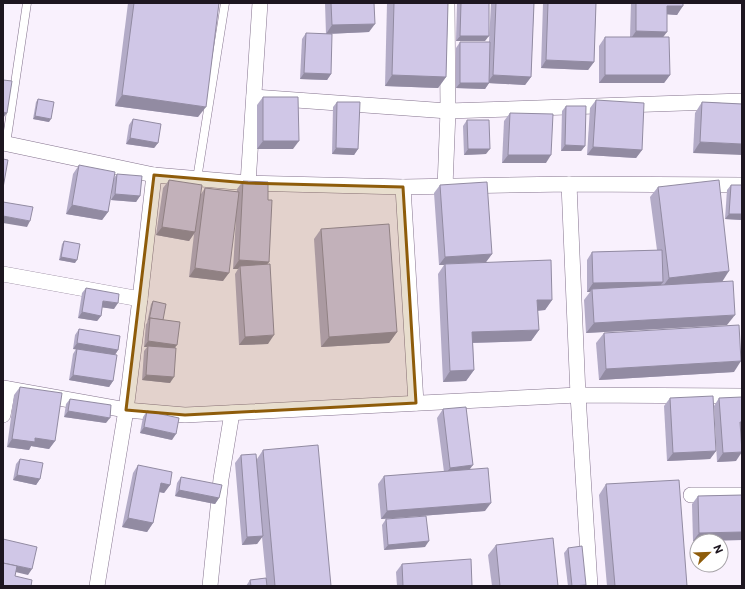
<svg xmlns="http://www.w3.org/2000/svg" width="745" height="589" font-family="Commissioner,sans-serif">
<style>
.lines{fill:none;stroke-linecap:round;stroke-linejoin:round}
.service-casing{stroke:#85748e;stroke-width:9}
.minor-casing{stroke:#85748e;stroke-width:16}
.service{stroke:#fff;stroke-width:8}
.minor{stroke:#fff;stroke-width:15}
.wall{fill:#b3abc7}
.shaded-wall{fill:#928ba2}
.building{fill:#d0c7e7;stroke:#928ba2}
.marked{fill:#8e5c0a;fill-opacity:0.2;stroke:#8e5c0a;stroke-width:3;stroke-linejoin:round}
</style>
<rect width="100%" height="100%" fill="#f9f1fd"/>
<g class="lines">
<g class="service-casing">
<g id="service">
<polyline points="6,144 27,3"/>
<polyline points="197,179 225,3"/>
</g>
</g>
<g class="minor-casing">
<g id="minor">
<polyline points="254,97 448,111 742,101"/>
<polyline points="3,143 154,175 248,183 403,187 569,184 742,185"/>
<polyline points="248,183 260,3"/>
<polyline points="569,184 578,395 590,586"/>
<polyline points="403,187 416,403"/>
<polyline points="445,187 448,111 447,3"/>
<polyline points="3,274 140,299"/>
<polyline points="3,388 126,410 185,415 578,395 742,396"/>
<polyline points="3,415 8,389"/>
<polyline points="691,495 742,495"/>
<polyline points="97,586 126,410 140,299 154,175"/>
<polyline points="210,586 221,479 232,413"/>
</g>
</g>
<use href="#service" class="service"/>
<use href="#minor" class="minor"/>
</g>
<g class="wall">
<polygon points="128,3 219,3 198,117 115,106"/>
<polygon points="325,3 374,3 369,32 326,34"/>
<polygon points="387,3 448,3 446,77 438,88 385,86"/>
<polygon points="457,3 489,3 485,41 456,41"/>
<polygon points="491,3 534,3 531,77 525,85 489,83 485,89 456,88 456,48 460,42 489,42"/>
<polygon points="543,3 596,3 594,62 588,70 541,68"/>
<polygon points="631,3 683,3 677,15 667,14 663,37 670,75 664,83 599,83 599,46 605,37 630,37"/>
<polygon points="306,33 331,74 327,80 300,79 302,39"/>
<polygon points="263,97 293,149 257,149 257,105"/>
<polygon points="38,99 49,122 33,119 36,102"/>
<polygon points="596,100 642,150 636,158 587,155 590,108"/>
<polygon points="337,102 358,149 354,155 332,154 333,107"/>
<polygon points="702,102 742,104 693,153 695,113"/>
<polygon points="566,106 585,146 581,151 561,151 562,111"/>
<polygon points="510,113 546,163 502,163 504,121"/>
<polygon points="133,119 158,143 154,148 126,144 129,125"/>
<polygon points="467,120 486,154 464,155 463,126"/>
<polygon points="79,165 114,178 117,174 140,196 136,202 111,200 112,188 108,212 102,220 66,214 73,174"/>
<polygon points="169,180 201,194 205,188 237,192 237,189 243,181 268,200 267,264 268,344 239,345 235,274 238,269 233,269 236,218 223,281 189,277 194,234 189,241 156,235 163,188"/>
<polygon points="440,185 492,254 486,262 552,300 545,310 538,311 539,330 531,341 473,343 474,370 466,381 443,382 438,274 444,265 439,265 434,193"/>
<polygon points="731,185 742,185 742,220 725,219 727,190"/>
<polygon points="658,187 722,282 727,325 586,333 584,300 590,292 587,292 587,260 592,252 657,250 650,197"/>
<polygon points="321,229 397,332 389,343 321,347 314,239"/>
<polygon points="64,241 75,263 59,260 62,244"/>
<polygon points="86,288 114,309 102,307 101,316 97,321 78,318 82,293"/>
<polygon points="153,301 163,320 175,348 170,383 142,380 144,351 147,347 144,347 146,324 147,323 151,304"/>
<polygon points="79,329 118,350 115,355 113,381 109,387 69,380 73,354 76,349 73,349 75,335"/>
<polygon points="604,333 734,372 599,380 596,343"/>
<polygon points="20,387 55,441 49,449 31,446 29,450 7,447 14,395"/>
<polygon points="670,398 716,451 710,459 667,461 664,406"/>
<polygon points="719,398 736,461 717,462 714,406"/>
<polygon points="70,399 106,423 64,417 66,404"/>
<polygon points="443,409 469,470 485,511 381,519 378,484 384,476 444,472 437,418"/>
<polygon points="147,411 172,440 140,433 143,417"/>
<polygon points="263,450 331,586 246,586 250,580 266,578 262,537 257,544 242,545 235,463 241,455 257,459"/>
<polygon points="20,459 40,479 36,485 13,480 16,464"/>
<polygon points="138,465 170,485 164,493 159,492 153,523 147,532 122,527 133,473"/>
<polygon points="181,477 219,498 215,504 175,496 177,483"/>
<polygon points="606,484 687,586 607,586 599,495"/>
<polygon points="742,495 742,540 693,541 692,504 698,496"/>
<polygon points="386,519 425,547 384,550 382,525"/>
<polygon points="496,545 558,586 492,586 488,555"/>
<polygon points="568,548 585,586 568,586 564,553"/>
<polygon points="402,564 472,586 397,586 396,572"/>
</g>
<g class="shaded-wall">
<polygon points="667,6 683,6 677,15 661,14"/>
<polygon points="375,24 369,32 326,34 332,25"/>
<polygon points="636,31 667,32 661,40 630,40"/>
<polygon points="460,36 489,36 485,41 456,41"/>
<polygon points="546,60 594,62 588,70 541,68"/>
<polygon points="304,73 331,74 327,80 300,79"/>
<polygon points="392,75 446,77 438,88 385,86"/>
<polygon points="493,75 531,77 525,85 487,83"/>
<polygon points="605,75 670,75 664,83 599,83"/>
<polygon points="460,83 489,83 485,89 456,88"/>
<polygon points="122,95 206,107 198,117 115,106"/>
<polygon points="3,112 7,113 3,118"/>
<polygon points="35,116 51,119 49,122 33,119"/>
<polygon points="130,138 158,143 154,148 126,144"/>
<polygon points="263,141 299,141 293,149 257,149"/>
<polygon points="700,142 742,144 742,155 693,153"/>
<polygon points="565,145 585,146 581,151 561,151"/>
<polygon points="593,147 642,150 636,158 587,155"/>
<polygon points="336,148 358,149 354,155 332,154"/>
<polygon points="468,149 490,149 486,154 464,155"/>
<polygon points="508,155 551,155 546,163 502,163"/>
<polygon points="115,194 140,196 136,202 111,200"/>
<polygon points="72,205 108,212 102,220 66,214"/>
<polygon points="729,214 742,214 742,220 725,219"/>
<polygon points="3,216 30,221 27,227 3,223"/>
<polygon points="162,227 195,232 189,241 156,235"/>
<polygon points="492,254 486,262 445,264 444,265 439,265 445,257"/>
<polygon points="61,257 77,260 75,263 59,260"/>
<polygon points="239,260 269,262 263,270 240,266 238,269 233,269"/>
<polygon points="195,268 229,273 223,281 189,277"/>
<polygon points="729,271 722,282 661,289 669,278"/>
<polygon points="663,282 657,290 592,289 590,292 587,292 593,283"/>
<polygon points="537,300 552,300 545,310 530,311"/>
<polygon points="103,301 118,303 114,309 99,307"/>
<polygon points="82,312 101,316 97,321 78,318"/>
<polygon points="735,315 727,325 586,333 594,323"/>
<polygon points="539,330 531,341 465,343 472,332"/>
<polygon points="397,332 389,343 321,347 329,337"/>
<polygon points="274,335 268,344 239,345 245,337"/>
<polygon points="148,341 177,345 173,350 148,346 147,347 144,347"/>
<polygon points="77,343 118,350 114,356 73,349"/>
<polygon points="741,361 734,372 599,380 606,369"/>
<polygon points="474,370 466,381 443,382 450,371"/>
<polygon points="73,375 113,381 109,387 69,380"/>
<polygon points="146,375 174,377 170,383 142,380"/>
<polygon points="68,411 110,418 106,423 64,417"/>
<polygon points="740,422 742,422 742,430 734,430"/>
<polygon points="144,427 176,434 172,440 140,433"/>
<polygon points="35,438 55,441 49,449 31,446 29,450 7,447 12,439"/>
<polygon points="716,451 710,459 667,461 673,453"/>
<polygon points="742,452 736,461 717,462 723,453"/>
<polygon points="473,465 467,473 444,476 450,468"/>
<polygon points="17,475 40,479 36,485 13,480"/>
<polygon points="161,483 170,485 164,493 155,491"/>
<polygon points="179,490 219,498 215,504 175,496"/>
<polygon points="491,503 485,511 381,519 387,511"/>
<polygon points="128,518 153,523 147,532 122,527"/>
<polygon points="742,532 742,540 693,541 699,533"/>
<polygon points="263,536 257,544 242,545 247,537"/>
<polygon points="429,541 425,547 384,550 388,545"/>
<polygon points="3,563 32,569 28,575 3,569"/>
<polygon points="586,585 585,586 572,586"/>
</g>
<g class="building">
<polygon points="134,3 219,3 206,107 122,95"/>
<polygon points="331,3 374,3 375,24 332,25"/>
<polygon points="394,3 448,3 446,77 392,75"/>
<polygon points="461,3 489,3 489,36 460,36"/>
<polygon points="496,3 534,3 531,77 493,75"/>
<polygon points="548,3 596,3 594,62 546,60"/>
<polygon points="636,3 683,3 683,6 667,6 667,32 636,31"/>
<polygon points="306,33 332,34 331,74 304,73"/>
<polygon points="605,37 669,37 670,75 605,75"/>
<polygon points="460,42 490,42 489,83 460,83"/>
<polygon points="3,80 12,81 7,113 3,112"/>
<polygon points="263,97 298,97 299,141 263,141"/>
<polygon points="38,99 54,102 51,119 35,116"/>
<polygon points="596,100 644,103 642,150 593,147"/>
<polygon points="337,102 360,102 358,149 336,148"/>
<polygon points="702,102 742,104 742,144 700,142"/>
<polygon points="566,106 586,106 585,146 565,145"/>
<polygon points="510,113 553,114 551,155 508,155"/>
<polygon points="133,119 161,124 158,143 130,138"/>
<polygon points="467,120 489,120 490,149 468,149"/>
<polygon points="3,159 8,160 3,188"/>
<polygon points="79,165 115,172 108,212 72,205"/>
<polygon points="117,174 142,176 140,196 115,194"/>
<polygon points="169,180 202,185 195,232 162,227"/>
<polygon points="719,180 729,271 669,278 658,187"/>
<polygon points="243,181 268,182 268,200 272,200 269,262 239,260"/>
<polygon points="487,182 492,254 445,257 440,185"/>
<polygon points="731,185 742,185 742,214 729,214"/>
<polygon points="205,188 239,192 229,273 195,268"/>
<polygon points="3,202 33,207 30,221 3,216"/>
<polygon points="389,224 397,332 329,337 321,229"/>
<polygon points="64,241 80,244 77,260 61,257"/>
<polygon points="662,250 663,282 593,283 592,252"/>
<polygon points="551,260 552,300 537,300 539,330 472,332 474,370 450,371 445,264"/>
<polygon points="270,264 274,335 245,337 240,266"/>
<polygon points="733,281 735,315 594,323 592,289"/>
<polygon points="86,288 119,294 118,303 103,301 101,316 82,312"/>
<polygon points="153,301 166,304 163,320 150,318 149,320"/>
<polygon points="150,318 180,322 177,345 148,341"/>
<polygon points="739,325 741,361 606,369 604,333"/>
<polygon points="79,329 120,336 118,350 77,343"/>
<polygon points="148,346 176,348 174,377 146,375"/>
<polygon points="77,349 117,355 113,381 73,375"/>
<polygon points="20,387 62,393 55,441 35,438 35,442 12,439"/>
<polygon points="713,396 716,451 673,453 670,398"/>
<polygon points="742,397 742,422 740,422 742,452 723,453 719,398"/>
<polygon points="70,399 111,405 110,418 68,411"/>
<polygon points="466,407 473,465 450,468 443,409"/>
<polygon points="147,411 179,418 176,434 144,427"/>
<polygon points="318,445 331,586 275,586 263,450"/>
<polygon points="256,454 263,536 247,537 241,455"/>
<polygon points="20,459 43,463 40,479 17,475"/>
<polygon points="138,465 172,472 170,485 161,483 153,523 128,518"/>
<polygon points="488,468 491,503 387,511 384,476"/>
<polygon points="181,477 222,485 219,498 179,490"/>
<polygon points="679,480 687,586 615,586 606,484"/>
<polygon points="742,495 742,532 699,533 698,496"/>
<polygon points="426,516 429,541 388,545 386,519"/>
<polygon points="553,538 558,586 500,586 496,545"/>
<polygon points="3,539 37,547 32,569 3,563"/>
<polygon points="582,546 586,585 572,586 568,548"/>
<polygon points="471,559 472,586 403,586 402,564"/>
<polygon points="3,563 17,566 15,576 32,580 31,586 3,586"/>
<polygon points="266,578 267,586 251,586 250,580"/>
</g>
<path class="marked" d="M154,175L248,183L403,187L416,403L185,415L126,410Z"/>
<rect width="745" height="589" fill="none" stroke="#1d1620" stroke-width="8"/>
<g transform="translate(709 553) rotate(67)"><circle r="19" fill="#ffffff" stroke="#a5a2a6"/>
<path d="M0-3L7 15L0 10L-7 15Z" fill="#8e5c0a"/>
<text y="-6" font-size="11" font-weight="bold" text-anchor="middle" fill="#1d1620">N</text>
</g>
</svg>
